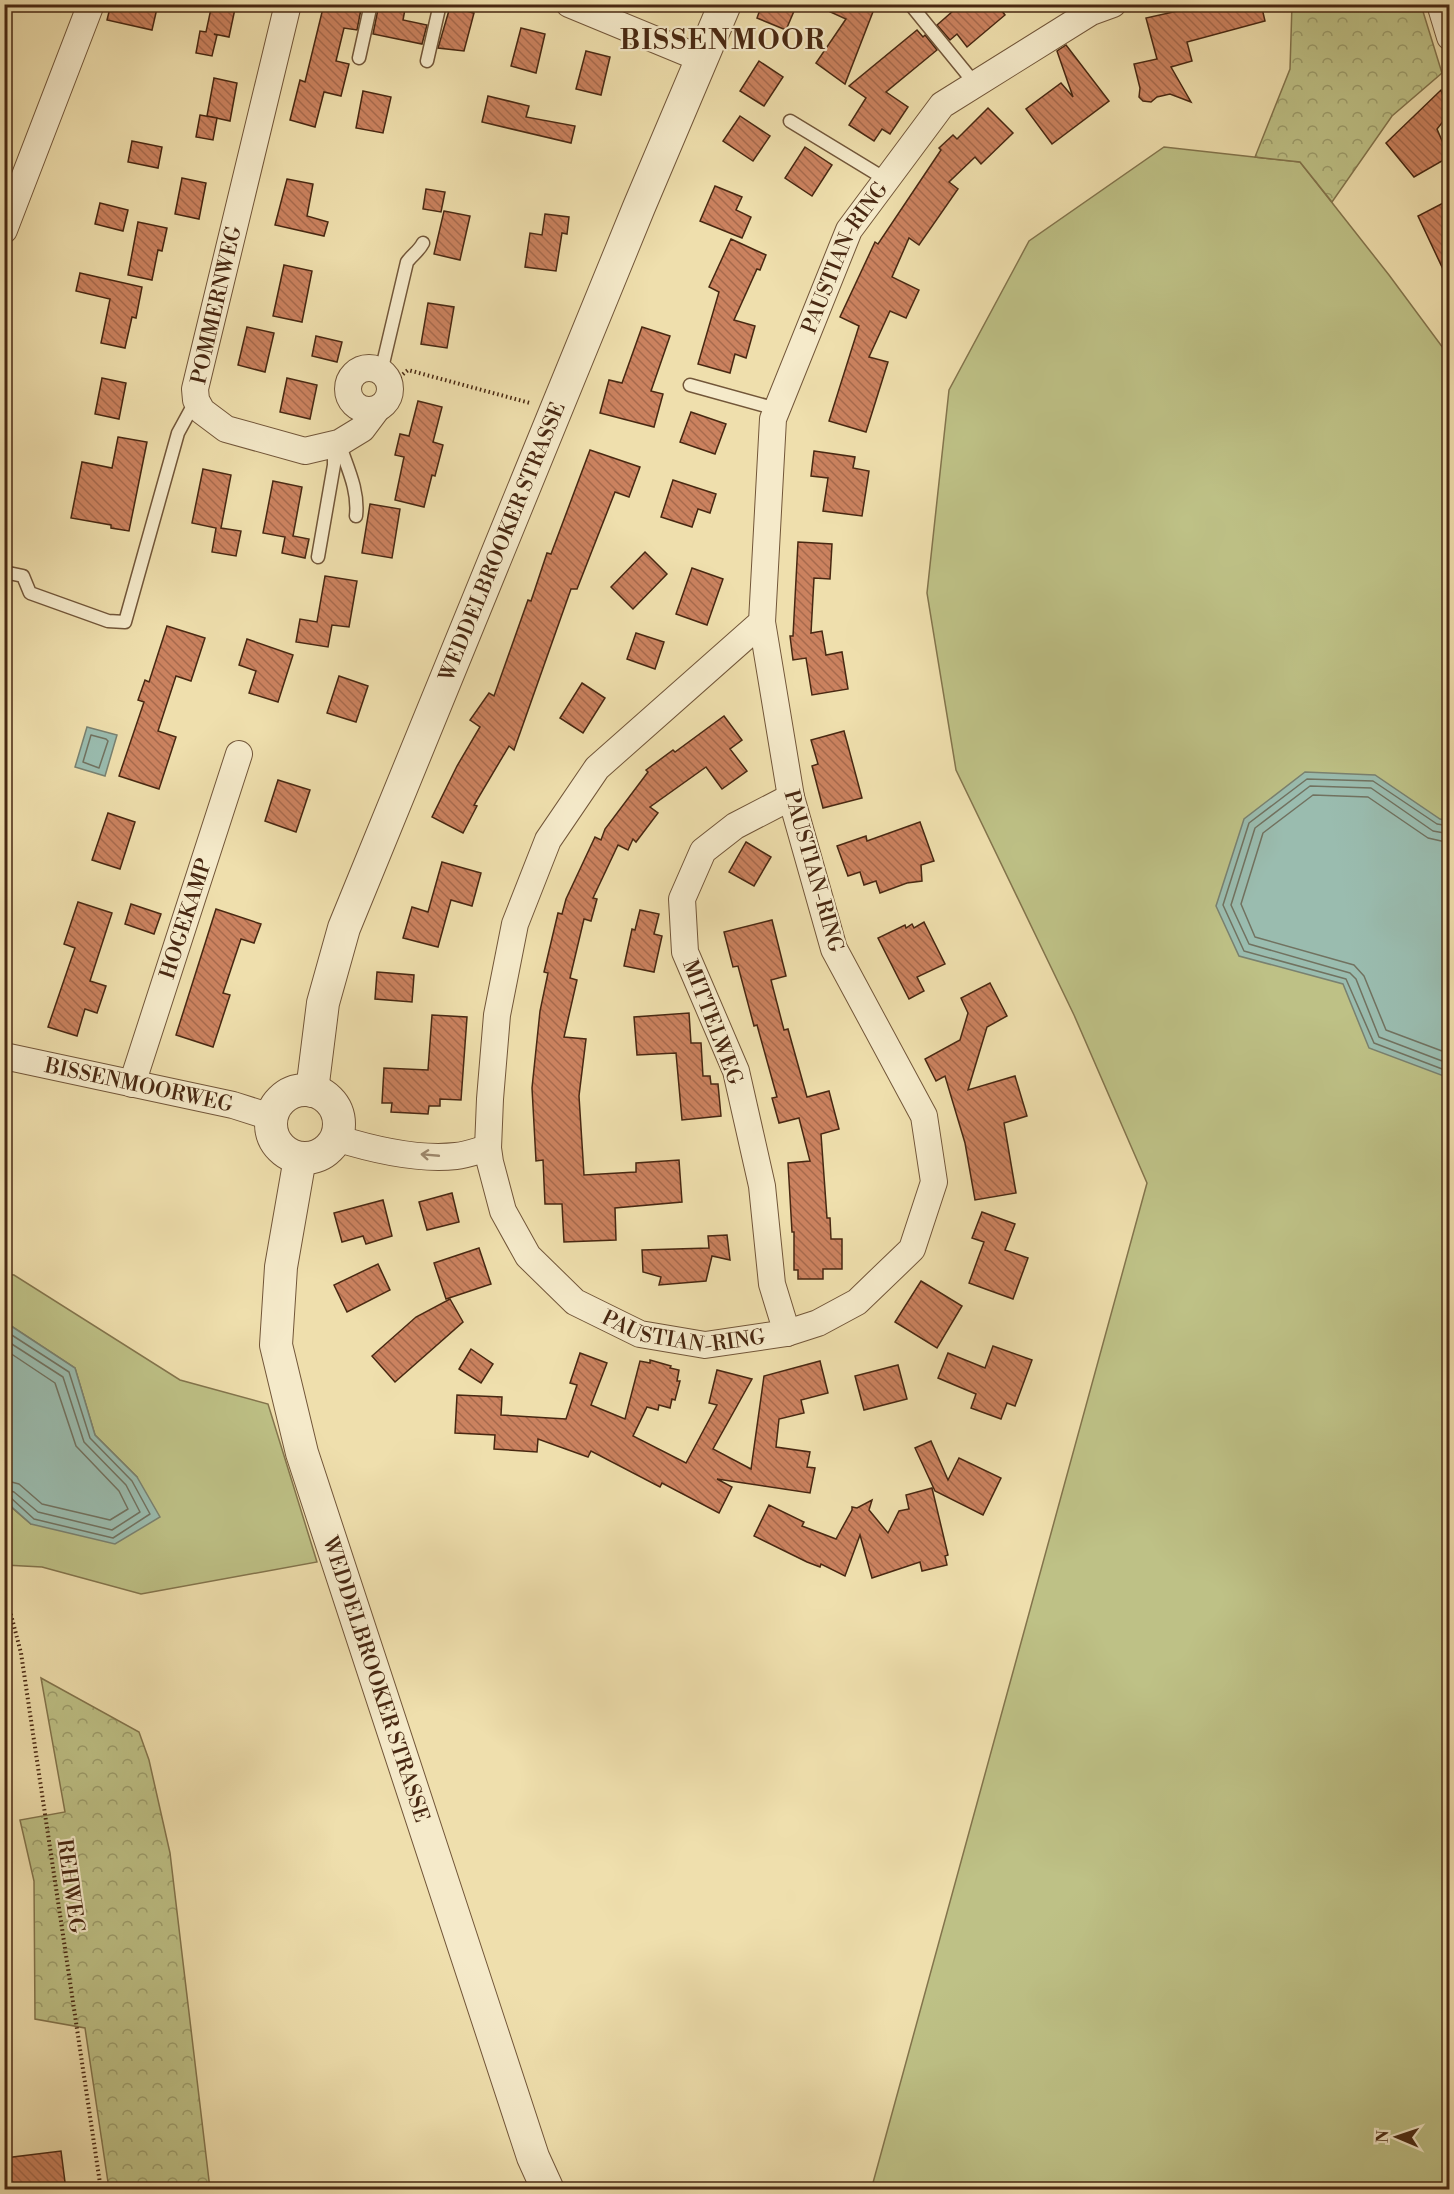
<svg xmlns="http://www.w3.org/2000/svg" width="1454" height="2194" font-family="'Libre Bodoni',serif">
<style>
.green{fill:#bec186;stroke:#83744c;stroke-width:1.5}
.forest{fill:url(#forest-crowns);stroke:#83744c;stroke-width:1.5}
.water{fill:#9abcaf;stroke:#798170;stroke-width:1.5}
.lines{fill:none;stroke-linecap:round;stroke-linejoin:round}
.shore{stroke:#717260;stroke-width:1.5}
.building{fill:url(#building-back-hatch);stroke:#482812;stroke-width:1.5}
.service-casing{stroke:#725639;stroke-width:15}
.minor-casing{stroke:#725639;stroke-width:28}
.tertiary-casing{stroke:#725639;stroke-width:34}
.path{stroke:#482812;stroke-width:4;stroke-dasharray:1.5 3;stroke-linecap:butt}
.service{stroke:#f5eaca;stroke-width:12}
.minor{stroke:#f5eaca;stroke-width:26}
.tertiary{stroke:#f5eaca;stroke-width:32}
.oneway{stroke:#9e896e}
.labels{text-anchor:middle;stroke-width:4.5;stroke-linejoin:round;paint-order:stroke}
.street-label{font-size:21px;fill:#482812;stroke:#f5eaca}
.district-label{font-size:27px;font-weight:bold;letter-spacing:1.5px;fill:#482812;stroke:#f5eaca}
</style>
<defs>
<pattern id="forest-crowns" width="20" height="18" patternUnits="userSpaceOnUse" patternTransform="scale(1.5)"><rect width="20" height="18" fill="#bec186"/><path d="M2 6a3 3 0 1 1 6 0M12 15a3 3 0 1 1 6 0" fill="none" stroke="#9c9d6c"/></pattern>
<pattern id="building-back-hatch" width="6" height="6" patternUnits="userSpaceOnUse" patternTransform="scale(1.5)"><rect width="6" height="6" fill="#cb825f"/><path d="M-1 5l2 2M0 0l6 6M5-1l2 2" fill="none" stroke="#a76a4d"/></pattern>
</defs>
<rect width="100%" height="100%" fill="#efdfad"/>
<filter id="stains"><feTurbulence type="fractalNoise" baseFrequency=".00333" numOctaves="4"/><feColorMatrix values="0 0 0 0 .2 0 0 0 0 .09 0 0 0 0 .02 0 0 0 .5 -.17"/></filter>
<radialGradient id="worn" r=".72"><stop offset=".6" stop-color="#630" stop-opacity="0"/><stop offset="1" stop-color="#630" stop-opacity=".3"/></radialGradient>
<g class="green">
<polygon points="1164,147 1300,162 1389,275 1449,356 1449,2189 871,2190 1147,1183 1074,1015 956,770 927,593 949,390 1029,241"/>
<polygon points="5,1274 14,1275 180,1380 268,1404 317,1562 141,1594 42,1567 5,1565 4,1501 31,1524 137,1477 95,1435 75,1368 5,1322"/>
</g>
<g class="forest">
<polygon points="1292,5 1421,5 1442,73 1392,116 1332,202 1300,162 1255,157 1290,69"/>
<polygon points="41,1678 139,1732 149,1760 170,1853 210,2189 109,2189 85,2028 35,2019 34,1881 20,1820 65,1812"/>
</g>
<g class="water">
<polygon points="87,727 117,735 105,776 75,767"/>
<polygon points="1305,772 1375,775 1440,819 1449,821 1449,1078 1369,1048 1343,984 1239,956 1216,906 1244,819"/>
<polygon points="5,1322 75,1368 95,1435 137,1477 160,1517 115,1544 31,1524 5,1501"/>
</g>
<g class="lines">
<g class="shore">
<polygon points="91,735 106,739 108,741 99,768 83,762"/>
<polyline points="1450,826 1437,824 1373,781 1307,779 1249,823 1223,905 1244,951 1346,979 1374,1043 1450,1072"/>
<polyline points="1450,834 1433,831 1371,788 1310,786 1255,828 1231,905 1249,944 1350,973 1356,979 1379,1037 1450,1064"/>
<polyline points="1450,843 1428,838 1368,797 1313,795 1263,833 1241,904 1255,937 1354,965 1364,976 1386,1030 1450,1054"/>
<polyline points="4,1330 69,1372 90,1438 132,1481 150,1514 113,1538 34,1519 11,1498 4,1497"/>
<polyline points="4,1339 63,1377 84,1442 126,1485 140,1512 112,1530 38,1512 14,1492 4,1489"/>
<polyline points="4,1349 55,1383 76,1446 119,1491 128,1509 110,1520 42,1504 19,1484 4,1480"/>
</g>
</g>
<g class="building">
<polygon points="111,4 158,4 152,30 107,20"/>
<polygon points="212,4 236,4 229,37 214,34 217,35 212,56 196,53 200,31 206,32"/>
<polygon points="324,4 362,4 357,30 344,28 336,61 349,64 341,96 324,92 315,127 290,120 300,80 305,82"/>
<polygon points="379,4 406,4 403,20 427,25 422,44 373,34"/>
<polygon points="762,4 797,4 786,30 757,18"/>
<polygon points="813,4 876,4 845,84 816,63 846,19"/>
<polygon points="961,4 997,4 1005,15 967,47 957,34 950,40 937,25"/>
<polygon points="1209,4 1261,4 1265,21 1187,42 1192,61 1171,67 1191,102 1170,94 1157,97 1151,102 1143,101 1139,97 1140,88 1134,64 1157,59 1146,18"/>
<polygon points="450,7 474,13 464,51 438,48"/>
<polygon points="521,28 545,34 536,73 511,66"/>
<polygon points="917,30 923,37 925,35 937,50 886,92 908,107 890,134 882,129 874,141 849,125 866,98 849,86"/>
<polygon points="1066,45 1109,101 1052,144 1026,109 1061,83 1073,97 1057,51"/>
<polygon points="586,51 610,57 601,95 576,89"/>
<polygon points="759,61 783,77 764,106 740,91"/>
<polygon points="214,78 237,83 230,121 207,116"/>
<polygon points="1441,90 1449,114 1437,129 1449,157 1414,177 1386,143"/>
<polygon points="363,91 391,97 383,133 356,128"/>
<polygon points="488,96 529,106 526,117 575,126 571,143 482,122"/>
<polygon points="988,108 1013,133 981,164 975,157 949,182 958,189 919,245 909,238 892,277 919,290 906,318 890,311 869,357 888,362 866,432 829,421 859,326 840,317 875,242 878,244 941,150 939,148 953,135 957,139"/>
<polygon points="200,115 217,118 213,140 196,137"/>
<polygon points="740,116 770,136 753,161 723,141"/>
<polygon points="132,141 162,147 158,168 128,162"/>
<polygon points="805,147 832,165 812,196 785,178"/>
<polygon points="182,178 206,183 199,219 175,214"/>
<polygon points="287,179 313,184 307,216 328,222 324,236 275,225"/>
<polygon points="715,186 742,197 736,210 751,217 742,238 700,221"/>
<polygon points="426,189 445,192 441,212 423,209"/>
<polygon points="1449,200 1449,282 1418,216"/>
<polygon points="100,203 128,210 123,231 95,224"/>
<polygon points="444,211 470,216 460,260 434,254"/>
<polygon points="545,214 569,217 567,234 562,233 556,271 525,267 530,233 542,235"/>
<polygon points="138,222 167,228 162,251 158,250 152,280 128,275"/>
<polygon points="731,239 766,255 760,270 757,269 734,320 755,326 746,358 735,354 730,373 698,364 719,292 709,287"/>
<polygon points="284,265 312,271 302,322 273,316"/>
<polygon points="80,273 142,287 136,318 132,317 125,348 101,343 110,299 76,291"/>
<polygon points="428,303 454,307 447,348 421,344"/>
<polygon points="247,327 274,333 265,372 238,365"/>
<polygon points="642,327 670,336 651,391 663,394 654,427 600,413 609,380 622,383"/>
<polygon points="316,336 342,342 337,362 312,356"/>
<polygon points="102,378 126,383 119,419 95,414"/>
<polygon points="287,378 317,385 310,419 280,412"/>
<polygon points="418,401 442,407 433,442 443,445 435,476 432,475 424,507 395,500 404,457 395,455 400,434 409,436"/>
<polygon points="691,412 726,424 715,454 680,442"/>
<polygon points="118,437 147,442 129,531 111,528 111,525 71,518 82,462 112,468"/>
<polygon points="590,450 640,467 629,497 615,492 577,589 571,589 514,750 509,746 474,805 477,806 463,833 432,817 457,766 480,727 470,720 489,693 494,696 528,600 531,601 547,553 551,554"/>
<polygon points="814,451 855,457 853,468 869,471 862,516 823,511 828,478 811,476"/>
<polygon points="203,469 231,475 221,528 241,531 236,556 212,552 216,528 192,523"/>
<polygon points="673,480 716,494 710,513 698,509 692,527 661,517"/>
<polygon points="273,481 302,487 293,536 309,539 305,558 282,553 285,537 263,533"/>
<polygon points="370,504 400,509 392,558 362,553"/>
<polygon points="798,542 832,544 830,579 814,578 811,633 822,631 826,655 842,652 848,689 812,695 806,658 793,660 790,636 793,636"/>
<polygon points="645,552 667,574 633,609 611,587"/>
<polygon points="692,568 723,579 707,625 676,614"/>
<polygon points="325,576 357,581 349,627 332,625 328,647 296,642 300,619 317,622"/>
<polygon points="167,626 205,638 191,681 176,676 158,731 176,737 159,789 119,776 144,702 138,700 145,680 149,682"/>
<polygon points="636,633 664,642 655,669 627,659"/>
<polygon points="247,639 293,655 278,702 249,693 256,671 239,665"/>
<polygon points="339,676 368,686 356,722 327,713"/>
<polygon points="582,683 605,698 583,733 560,718"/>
<polygon points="724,716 742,740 730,749 747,771 722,789 706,767 650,807 658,813 636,842 633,839 628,850 618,845 593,898 597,899 591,921 584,919 570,978 577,980 564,1037 586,1039 579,1096 584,1175 636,1172 636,1163 679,1160 682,1202 615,1208 616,1240 564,1242 562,1204 545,1204 543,1160 536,1161 532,1088 540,1011 548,973 544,972 558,913 562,914 566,899 595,837 601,840 605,829 648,772 646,770 673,750 675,752"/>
<polygon points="844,731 862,798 823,808 812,766 818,764 811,740"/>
<polygon points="278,780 310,790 296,832 265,821"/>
<polygon points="108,813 135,822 120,869 92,860"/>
<polygon points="920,822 934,861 921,865 922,881 907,883 880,893 876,881 864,885 860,872 848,876 837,846 866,836 867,841"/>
<polygon points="746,842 771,857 754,886 729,872"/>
<polygon points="442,862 481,873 472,906 451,900 438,947 403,938 412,907 428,912"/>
<polygon points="78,902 112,913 90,981 106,986 97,1013 85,1009 77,1036 48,1027 75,948 64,944"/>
<polygon points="131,904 161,914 154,934 125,924"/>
<polygon points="216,909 261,924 254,943 241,939 223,993 230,995 213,1047 176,1035"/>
<polygon points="640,910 659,914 654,934 662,936 654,972 624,966 632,929 635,930"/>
<polygon points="772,920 786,976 771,980 784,1030 788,1029 807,1097 829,1091 839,1129 821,1134 827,1218 830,1218 831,1239 842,1239 842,1269 823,1269 823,1279 798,1279 798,1270 794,1270 794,1232 792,1232 788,1163 810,1161 799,1118 779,1123 772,1098 777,1097 757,1025 754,1026 738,966 733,967 724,932"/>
<polygon points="924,922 945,964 917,977 924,991 909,999 878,938 905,925 906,928 912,924 914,928"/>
<polygon points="377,972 414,975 412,1002 375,999"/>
<polygon points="990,983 1007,1016 987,1027 968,1090 1015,1076 1027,1116 1004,1123 1016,1193 975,1200 965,1143 945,1076 936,1081 925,1059 960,1040 968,1013 961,998"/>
<polygon points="689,1013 691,1043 701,1043 703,1076 710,1076 711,1084 718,1084 721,1116 682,1120 676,1053 637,1055 634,1017"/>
<polygon points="432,1015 467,1017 461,1100 440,1099 440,1106 429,1106 428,1114 391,1112 392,1103 382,1103 384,1068 428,1070"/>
<polygon points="452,1193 459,1222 427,1230 419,1202"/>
<polygon points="383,1200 392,1236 366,1244 363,1236 342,1242 334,1213"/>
<polygon points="982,1212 1015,1224 1005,1250 1028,1258 1013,1299 969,1283 984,1242 972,1238"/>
<polygon points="727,1235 730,1260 712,1256 706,1281 659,1285 661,1277 643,1272 642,1250 709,1248 708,1236"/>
<polygon points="479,1248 491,1284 446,1299 434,1263"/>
<polygon points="378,1264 390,1290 347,1312 334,1285"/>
<polygon points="921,1281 962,1306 937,1348 895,1322"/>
<polygon points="450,1299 463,1322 395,1382 372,1356 416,1317"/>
<polygon points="993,1346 1032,1360 1015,1406 1007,1403 1001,1419 971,1408 976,1394 938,1378 948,1353 985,1368"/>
<polygon points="471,1349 493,1364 481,1383 459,1369"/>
<polygon points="580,1353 607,1363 591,1405 625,1419 640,1361 650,1363 650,1360 671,1366 670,1368 679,1370 677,1381 680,1381 675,1400 672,1399 670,1408 659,1405 658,1410 647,1407 633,1436 686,1463 717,1405 709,1403 717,1370 752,1379 713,1449 751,1469 764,1376 820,1361 828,1393 801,1400 804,1413 779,1419 776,1447 810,1452 807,1467 815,1468 810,1493 717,1479 732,1487 719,1513 662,1483 660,1487 591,1451 588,1457 538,1439 537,1452 494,1449 495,1435 455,1433 457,1395 502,1397 501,1415 566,1419 577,1385 570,1383"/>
<polygon points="898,1365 907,1399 864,1410 855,1376"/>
<polygon points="931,1441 948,1480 959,1458 1001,1478 983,1515 935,1491 915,1448"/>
<polygon points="932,1488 948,1555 945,1556 947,1565 922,1571 920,1562 872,1578 860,1535 845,1576 821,1564 820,1567 807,1562 754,1536 769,1505 804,1522 802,1526 836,1539 852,1510 852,1507 857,1508 872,1500 869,1510 888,1533 899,1511 909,1509 906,1495"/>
<polygon points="61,2151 66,2190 9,2190 5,2158"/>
</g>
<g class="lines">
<g class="service-casing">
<g id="service">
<polyline points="910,4 976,85"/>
<polyline points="359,58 371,4"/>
<polyline points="427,61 440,4"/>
<polyline points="790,121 887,180"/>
<path d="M381,372L407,262C413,254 419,251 423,243"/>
<polyline points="690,385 777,409"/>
<path d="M339,443C347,467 359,490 356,516"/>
<polyline points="318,557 334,465 334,445"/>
<polyline points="4,572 23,576 30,593 108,621 125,622 178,433 196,400"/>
</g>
</g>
<g class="minor-casing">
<g id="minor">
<polyline points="288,4 195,389 196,400 202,411 226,429 305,451 339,443 362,429 377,409"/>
<polyline points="569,4 702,59"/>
<polyline points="1440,4 1450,37"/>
<polyline points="4,230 91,4"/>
<circle cx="369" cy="389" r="21"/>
<path id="s1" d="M762,622L597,768L548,840L515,924L497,1015L490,1099L488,1148L490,1162L503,1211L528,1256L575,1302L640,1334L705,1345L787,1333L818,1323L857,1302L912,1249L934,1182L924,1116L834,949L791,797L762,622L773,419L849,230L942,105L1091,12L1113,4"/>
<path id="s2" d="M4,1056L233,1105L271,1117"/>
<path id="s3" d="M132,1084L239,754"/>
<path d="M336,1138C371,1149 419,1160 456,1156C466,1155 477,1151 488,1148"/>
<polyline points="787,1333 772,1284 762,1186 736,1071 685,952 682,899 703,851 735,826 791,797"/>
</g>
</g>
<g class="tertiary-casing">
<g id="tertiary">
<circle cx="305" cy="1124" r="34"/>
<path id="s4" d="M312,1091L323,1003L344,928L639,207L725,4"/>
<path id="s5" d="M300,1158L281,1267L276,1345L302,1453L533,2157L548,2190"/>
</g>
</g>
<g class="path">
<polyline points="396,380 408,370 530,403"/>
<polyline points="4,1588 21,1653 101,2190"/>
</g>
<use href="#service" class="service"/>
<use href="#minor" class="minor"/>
<use href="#tertiary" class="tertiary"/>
</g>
<defs><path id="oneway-shaft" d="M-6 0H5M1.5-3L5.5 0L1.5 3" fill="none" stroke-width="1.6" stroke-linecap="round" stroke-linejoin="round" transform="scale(1.5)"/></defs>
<use class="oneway" href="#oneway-shaft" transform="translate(430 1155) rotate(-175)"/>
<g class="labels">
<g class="street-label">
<text dy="7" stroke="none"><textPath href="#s1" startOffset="2223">PAUSTIAN-RING</textPath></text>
<text transform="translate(216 305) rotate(-77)" y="7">POMMERNWEG</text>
<text dy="7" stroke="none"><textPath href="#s4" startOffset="584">WEDDELBROOKER STRASSE</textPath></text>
<text transform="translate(814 871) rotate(74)" y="7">PAUSTIAN-RING</text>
<text dy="7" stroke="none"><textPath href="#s3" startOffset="174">HOGEKAMP</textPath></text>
<text transform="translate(713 1022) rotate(69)" y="7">MITTELWEG</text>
<text dy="7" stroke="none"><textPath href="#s2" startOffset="138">BISSENMOORWEG</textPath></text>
<text dy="7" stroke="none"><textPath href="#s1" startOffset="921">PAUSTIAN-RING</textPath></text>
<text dy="7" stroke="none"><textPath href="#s5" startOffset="538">WEDDELBROOKER STRASSE</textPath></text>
<text transform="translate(71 1886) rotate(82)" y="7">REHWEG</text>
</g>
<g class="district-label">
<text x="723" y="49">BISSENMOOR</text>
</g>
</g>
<rect width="1454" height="2194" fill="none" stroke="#efdfad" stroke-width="24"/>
<rect x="6" y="6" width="1442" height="2182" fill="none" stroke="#482812" stroke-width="3"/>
<rect x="12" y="12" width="1430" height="2170" fill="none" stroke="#482812" stroke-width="1.5"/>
<g transform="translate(1397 2137) rotate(272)" stroke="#f5eaca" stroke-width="4.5" paint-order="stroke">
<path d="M0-4.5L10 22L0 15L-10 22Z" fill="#482812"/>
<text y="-9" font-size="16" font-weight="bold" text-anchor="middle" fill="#482812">N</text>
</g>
<rect width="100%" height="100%" filter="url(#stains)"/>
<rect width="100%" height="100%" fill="url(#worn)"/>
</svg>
